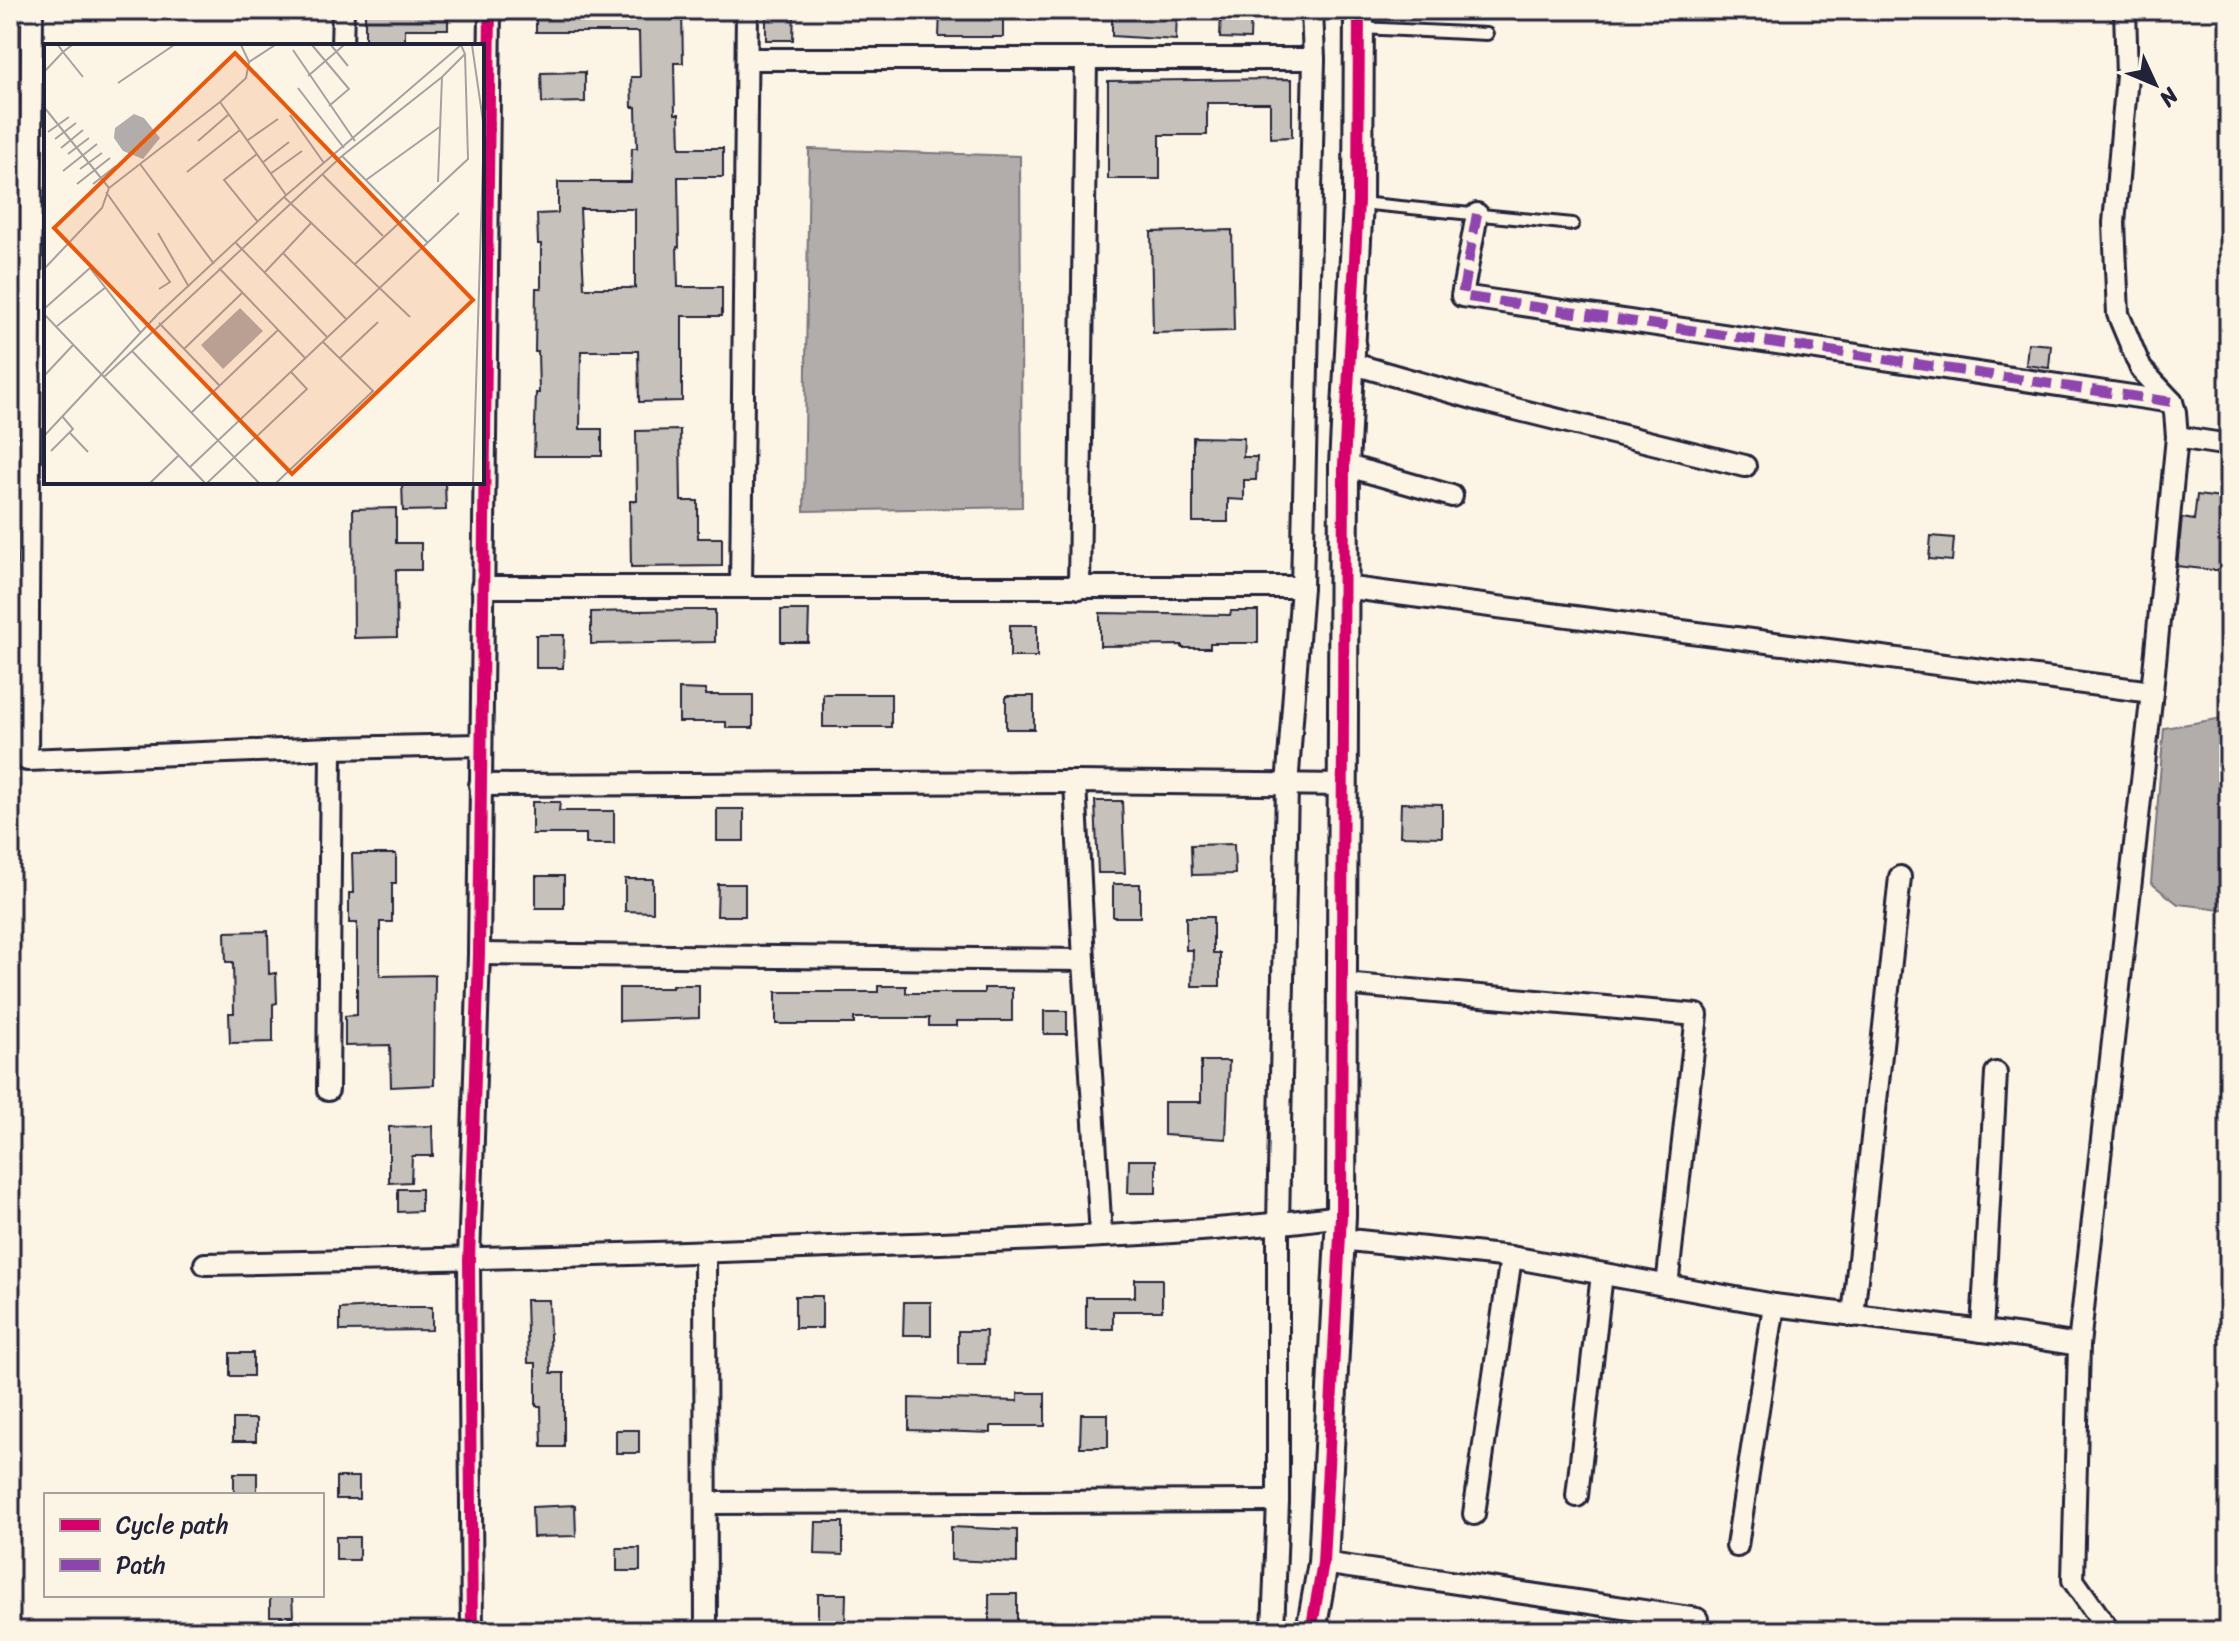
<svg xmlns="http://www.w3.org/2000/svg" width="2239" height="1641" font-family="Sriracha,sans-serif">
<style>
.water{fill:#b2adab;stroke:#78757e;stroke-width:2}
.building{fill:#c6c1bb;stroke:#22223b;stroke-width:2;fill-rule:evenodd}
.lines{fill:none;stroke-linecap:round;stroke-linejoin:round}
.lane-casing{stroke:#22223b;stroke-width:16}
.street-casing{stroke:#22223b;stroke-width:26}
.secondary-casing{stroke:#22223b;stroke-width:34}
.lane{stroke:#fcf5e5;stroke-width:10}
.street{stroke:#fcf5e5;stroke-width:20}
.secondary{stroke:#fcf5e5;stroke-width:28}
.quiet{stroke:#8e44ad;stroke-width:10;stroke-dasharray:20 10;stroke-linecap:butt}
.cycleway-casing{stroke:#fcf5e5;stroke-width:17}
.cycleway{stroke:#d6006c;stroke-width:12}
.inset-road{fill:none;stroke:#a5a1a1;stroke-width:2}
.view{fill:#e8590c;fill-opacity:0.15;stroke:#e8590c;stroke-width:4}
.inset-edge{fill:none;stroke:#22223b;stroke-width:4}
</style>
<rect width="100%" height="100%" fill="#fcf5e5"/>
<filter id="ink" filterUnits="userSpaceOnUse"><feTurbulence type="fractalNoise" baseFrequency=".0125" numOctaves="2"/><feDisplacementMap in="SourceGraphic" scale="16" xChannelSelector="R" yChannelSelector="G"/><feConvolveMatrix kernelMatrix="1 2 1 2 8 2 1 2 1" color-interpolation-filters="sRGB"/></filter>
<g filter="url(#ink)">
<g class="water">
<polygon points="809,149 1020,156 1022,507 804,511"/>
<polygon points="2229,717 2229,910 2178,904 2151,883 2164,728"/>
</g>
<g class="building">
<polygon points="365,10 448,10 448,29 405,29 405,46 365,46"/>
<path d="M536,10H682L683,63H674L675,114H679L680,148H723V177H678L679,247H677L678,287H722V316H682V401L639,402L638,351H581L580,429H602V456H534L536,393H539L538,352H535L536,288H541V244H538L537,214L558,213V182H631L632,148H637L636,107H632L631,77H640L639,32H536ZM580,209H635V288H584Z"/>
<polygon points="766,10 794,10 793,40 766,40"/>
<polygon points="940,10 1003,10 1003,37 939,37"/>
<polygon points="1112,10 1177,10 1176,40 1112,36"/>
<polygon points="1221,10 1251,10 1250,39 1220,38"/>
<polygon points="585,72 585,102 542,103 541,73"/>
<polygon points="1292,79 1292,137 1270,138 1270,103 1207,103 1207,135 1160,135 1160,179 1108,179 1108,81"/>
<polygon points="1232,230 1234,331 1153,333 1151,232"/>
<polygon points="2028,343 2051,345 2049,368 2026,365"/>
<polygon points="680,430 681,501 698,501 698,538 722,538 722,566 631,567 630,501 637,501 636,431"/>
<polygon points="1193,437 1244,438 1243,457 1257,457 1256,480 1244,480 1244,500 1228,499 1228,522 1193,522"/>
<polygon points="402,482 445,482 446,510 403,511"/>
<polygon points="2197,495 2229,499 2229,572 2177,566 2182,518 2194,520"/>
<polygon points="396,508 396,543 421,543 421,570 396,570 397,637 354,638 353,509"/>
<polygon points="1931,536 1954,538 1952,561 1929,559"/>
<polygon points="688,610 715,610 715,642 591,644 591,612"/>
<polygon points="781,610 809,610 808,642 781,642"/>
<polygon points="1231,611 1258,611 1258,643 1210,643 1210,648 1182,648 1182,645 1100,646 1100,613 1230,615"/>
<rect x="1010" y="625" width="27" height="32"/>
<polygon points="536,635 564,635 563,668 536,668"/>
<polygon points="679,689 706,690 706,695 753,695 753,728 726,728 726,722 679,722"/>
<rect x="823" y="694" width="68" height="33"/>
<rect x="1006" y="696" width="28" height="33"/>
<polygon points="1095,801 1122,801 1125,873 1098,873"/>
<polygon points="532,802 560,802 559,811 614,811 614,844 586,844 586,834 532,834"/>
<polygon points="1401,803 1442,804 1442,837 1400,836"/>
<rect x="717" y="809" width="27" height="32"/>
<polygon points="1234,844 1235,874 1192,875 1191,845"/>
<polygon points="352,854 396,854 396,883 392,883 392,922 380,922 380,976 435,975 434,1085 391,1087 390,1045 345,1046 345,1016 357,1015 357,923 349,923 349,893 353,893"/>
<rect x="536" y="876" width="28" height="32"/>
<polygon points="625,879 653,879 653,912 625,911"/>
<polygon points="718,884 745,884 745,916 717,916"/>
<rect x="1113" y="884" width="27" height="33"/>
<polygon points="1186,917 1213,917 1213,953 1220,953 1220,986 1192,986 1193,950 1186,950"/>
<polygon points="268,931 269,974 276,973 277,1003 273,1004 273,1042 230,1043 229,1013 234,1013 233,962 226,962 225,932"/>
<polygon points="672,985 699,985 699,1018 619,1021 619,988 672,988"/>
<polygon points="878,986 906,986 906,993 984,993 984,988 1012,988 1012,1021 957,1021 957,1026 929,1026 929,1018 854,1018 854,1024 776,1024 776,992 878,992"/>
<rect x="1044" y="1011" width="23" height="23"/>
<polygon points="1201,1061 1229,1061 1226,1139 1164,1135 1164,1102 1201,1102"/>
<polygon points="432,1126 433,1156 412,1156 411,1182 389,1183 389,1127"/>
<polygon points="1129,1160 1156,1160 1156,1193 1128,1193"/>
<polygon points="398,1189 421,1189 421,1211 398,1212"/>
<polygon points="1135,1279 1162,1279 1162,1311 1113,1311 1113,1329 1086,1329 1086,1297 1135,1297"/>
<rect x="795" y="1296" width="27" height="32"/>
<polygon points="526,1300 549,1300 551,1373 564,1373 564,1447 542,1447 541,1406 536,1406 536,1363 528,1363"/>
<polygon points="904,1302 931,1302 931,1335 903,1335"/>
<polygon points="376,1307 432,1307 432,1330 340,1331 340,1309"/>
<polygon points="958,1331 986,1331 985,1364 958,1364"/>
<rect x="230" y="1353" width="23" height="23"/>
<polygon points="1018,1393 1045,1393 1045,1426 991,1426 991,1433 909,1430 909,1398 1018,1401"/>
<polygon points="1081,1414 1108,1414 1108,1447 1080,1447"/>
<rect x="233" y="1419" width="23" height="22"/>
<rect x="616" y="1430" width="23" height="23"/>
<rect x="234" y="1473" width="23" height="22"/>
<rect x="336" y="1477" width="23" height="22"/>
<polygon points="575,1505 576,1536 533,1537 532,1507"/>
<polygon points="816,1522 843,1522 843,1555 815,1554"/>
<polygon points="951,1527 1017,1530 1017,1563 951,1560"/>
<rect x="336" y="1537" width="23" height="23"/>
<rect x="617" y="1548" width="23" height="23"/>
<polygon points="818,1594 846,1594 845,1626 818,1626"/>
<rect x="989" y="1594" width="28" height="33"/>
<polygon points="270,1595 292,1595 293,1616 270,1616"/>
</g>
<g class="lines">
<g class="lane-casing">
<g id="lane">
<polyline points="1361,28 1487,34"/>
<polyline points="1360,203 1573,224"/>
</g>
</g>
<g class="street-casing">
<g id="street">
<polyline points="32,10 27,760 331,748 480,745"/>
<polyline points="342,46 343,10"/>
<polyline points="747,59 1314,59"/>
<polyline points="1477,214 1462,296 2172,402"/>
<polyline points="1350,363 1483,401 1745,466"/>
<polyline points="2177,437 2229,445"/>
<polyline points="1344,465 1452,496"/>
<polyline points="482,587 1302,587"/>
<polyline points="741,587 747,10"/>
<polyline points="1344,587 2152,692"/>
<polyline points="1079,588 1086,59"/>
<polyline points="1075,782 1084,960"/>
<polyline points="480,785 1075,782 1345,785"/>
<polyline points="479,954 1084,960 1101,1236"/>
<polyline points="1343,984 1697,1015 1667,1286"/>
<polyline points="328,1090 331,748"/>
<polyline points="1340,1239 1511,1257 1774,1305 2023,1336 2079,1345 2073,1580 2109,1631"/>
<polyline points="705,1252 706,1631"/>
<path d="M205,1264C431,1260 657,1254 882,1245C1035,1239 1189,1236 1341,1216"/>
<polyline points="1853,1316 1900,877"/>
<polyline points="1982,1331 1996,1073"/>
<polyline points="2079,1345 2152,692 2177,437 2175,412 2172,402 2141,369 2118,314 2114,223 2127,76 2125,10"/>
<polyline points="1577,1496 1602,1274"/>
<polyline points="706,1503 1278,1501"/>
<polyline points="1474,1514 1511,1257"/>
<polyline points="1737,1546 1774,1305"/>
<polyline points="1323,1563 1697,1619"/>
<polyline points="472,1631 469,1260 479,954 490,10"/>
<polyline points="1273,1631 1278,1501 1278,1224 1287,786 1302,587 1314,59 1312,10"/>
</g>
</g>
<g class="secondary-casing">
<polyline id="secondary" points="1311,1631 1323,1563 1341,1216 1344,465 1358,202 1359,10"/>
</g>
<use href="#lane" class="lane"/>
<use href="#street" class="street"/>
<use href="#secondary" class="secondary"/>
<polyline class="quiet" points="1477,214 1462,296 2172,402"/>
<g class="cycleway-casing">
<g id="cycleway">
<polyline points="472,1631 469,1260 479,954 490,10"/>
<polyline points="1311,1631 1323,1563 1341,1216 1344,465 1358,202 1359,10"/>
</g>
</g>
<use href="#cycleway" class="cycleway"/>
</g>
</g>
<g transform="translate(44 44)">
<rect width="440" height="440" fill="#fcf5e5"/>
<path d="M90,70L100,74L116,94L99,115L79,107L70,94L71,84ZM196,264L219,287L179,325L157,301Z" fill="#b2adab"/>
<path class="inset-road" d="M28,1L19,8L39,33M197,1L205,18L231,1M268,1L305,45L285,62M287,1L304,22M428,1L440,84L429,439M249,6L311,97M205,18L202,34L176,58L242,151M0,28L19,8L14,1M264,32L300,1M74,39L130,1M254,44L300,104M0,63L65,144M246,71L280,119M4,88L25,73M11,95L32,79M204,96L234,75M154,97L184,71M17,104L39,86M24,110L45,94M213,110L180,136L214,178M298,112L384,199M218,119L245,98M96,120L170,220M36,125L58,109M19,127L53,100M143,128L196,86M226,130L258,107M278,130L339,192M322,136L397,82M394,138L398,33M33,140L66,114M49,140L72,122M62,148L126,238L115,245M240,153L366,273M268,178L239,209L303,276M114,189L145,243M192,199L284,294M311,220L424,115L421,10M175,224L262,315M0,225L58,164L65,144L176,58M220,229L239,209M0,265L46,224L96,288M0,270L161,439M115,279L176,342M13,282L62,243M140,305L198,249M88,307L215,439M296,314L334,278M0,332L30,300M60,333L298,112L398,33L421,10L417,1M147,369L234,286M26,389L44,408M0,392L114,270L240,153L417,1M7,407L29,385L18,372M146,423L415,169M106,439L134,412M163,439L263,345L247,328M232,439L329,347L279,298"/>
<path class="view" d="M191,9L429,256L248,430L10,184Z"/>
<rect width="440" height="440" class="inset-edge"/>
</g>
<rect width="2239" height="1641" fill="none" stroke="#fcf5e5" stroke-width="40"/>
<rect x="20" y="20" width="2199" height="1601" fill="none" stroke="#22223b" stroke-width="3" filter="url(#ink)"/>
<rect x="44" y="1493" width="280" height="104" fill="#fcf5e5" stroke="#a5a1a1" stroke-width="2"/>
<rect x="60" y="1519" width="40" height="12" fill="#d6006c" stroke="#a5a1a1" stroke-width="2"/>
<text x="116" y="1533" font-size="24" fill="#22223b">Cycle path</text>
<rect x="60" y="1559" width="40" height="12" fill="#8e44ad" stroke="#a5a1a1" stroke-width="2"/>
<text x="116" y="1573" font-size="24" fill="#22223b">Path</text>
<g transform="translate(2155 84) rotate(134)" stroke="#fcf5e5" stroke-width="6" paint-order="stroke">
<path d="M0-6L14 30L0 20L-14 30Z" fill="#22223b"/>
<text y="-12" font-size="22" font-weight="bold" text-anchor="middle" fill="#22223b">N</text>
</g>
</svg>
